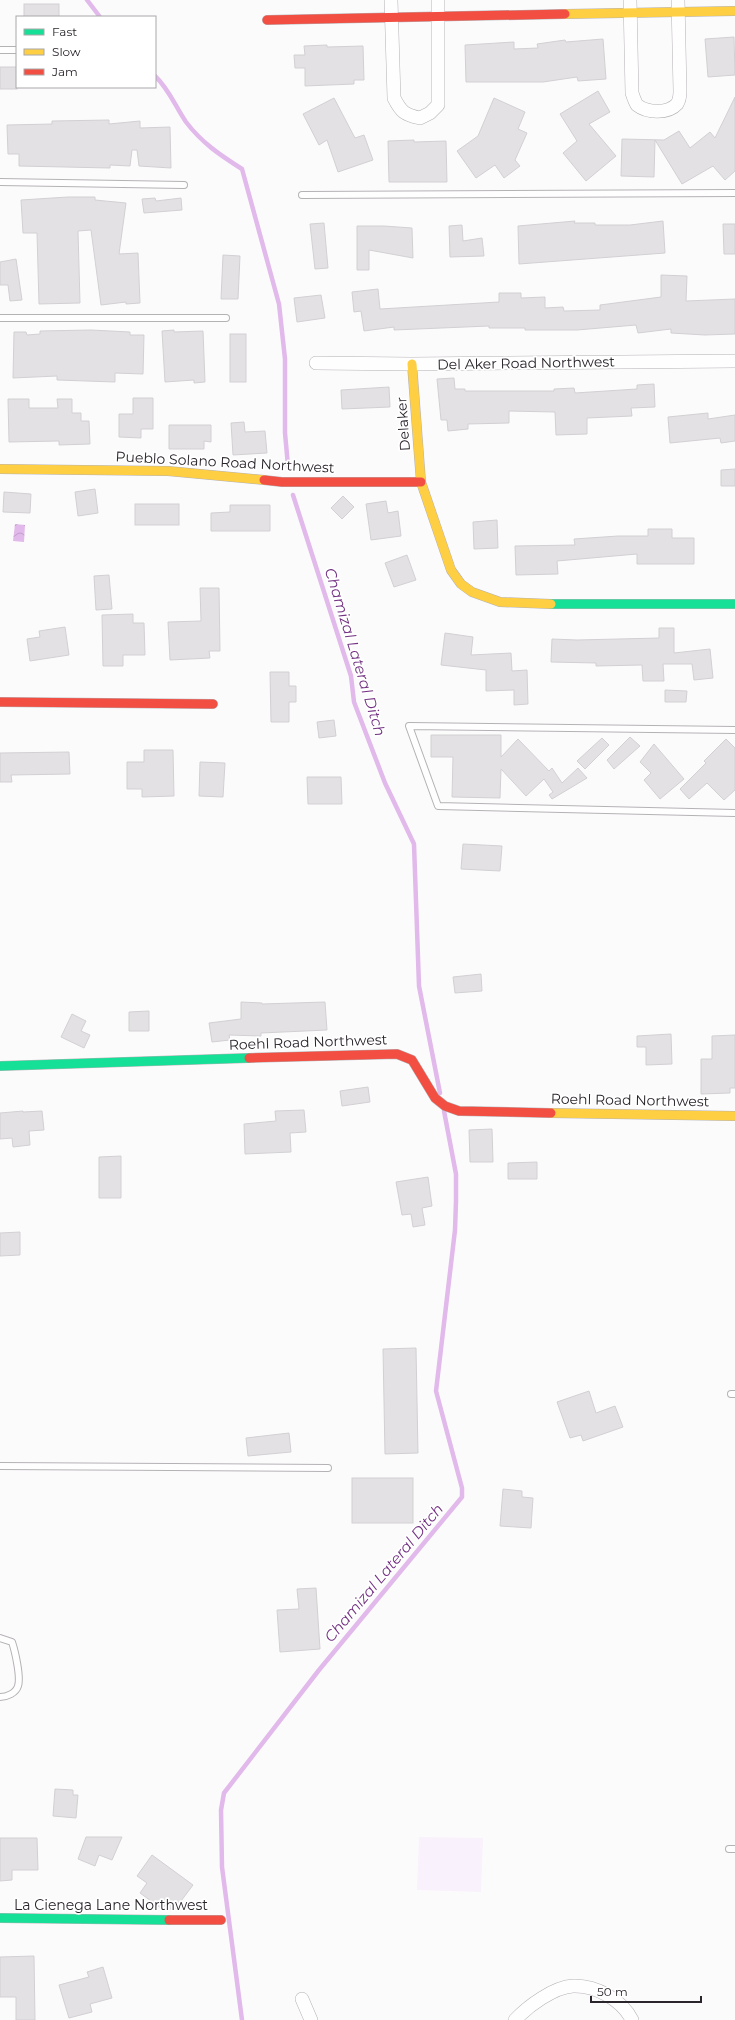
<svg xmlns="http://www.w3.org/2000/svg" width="735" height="2020" font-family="Montserrat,sans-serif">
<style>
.green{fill:#f9f1fb}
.water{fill:url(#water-waves)}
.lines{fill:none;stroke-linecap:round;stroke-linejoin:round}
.stream{stroke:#e1b9ea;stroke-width:4.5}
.building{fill:#e4e1e4;stroke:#d2d0d3}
.lane-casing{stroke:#b5b2b5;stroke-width:8}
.street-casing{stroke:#b5b2b5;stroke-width:14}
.fast-casing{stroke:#b5b2b5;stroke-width:10}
.slow-casing{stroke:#b5b2b5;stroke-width:10}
.jam-casing{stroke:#b5b2b5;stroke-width:10}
.lane{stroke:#fffeff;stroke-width:6}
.street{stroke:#fffeff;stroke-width:13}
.fast{stroke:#16e098;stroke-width:9}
.slow{stroke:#ffcf43;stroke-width:9}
.jam{stroke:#f24e42;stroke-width:9}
.labels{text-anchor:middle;stroke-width:3.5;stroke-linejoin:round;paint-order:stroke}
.street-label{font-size:14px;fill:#2a252b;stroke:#fff}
.water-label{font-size:15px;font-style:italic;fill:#733182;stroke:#fff}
</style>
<defs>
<pattern id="water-waves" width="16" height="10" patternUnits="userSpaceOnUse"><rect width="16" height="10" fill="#e1b9ea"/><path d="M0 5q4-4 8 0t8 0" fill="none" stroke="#c19fc9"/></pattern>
</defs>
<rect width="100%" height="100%" fill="#fcfbfc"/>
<polygon class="green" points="419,1837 483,1838 481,1892 417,1890"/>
<polygon class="water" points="15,524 25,525 24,542 13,541"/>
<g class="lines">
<g class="stream">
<polyline points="87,0 100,17"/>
<path d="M155,76C169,89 175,106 186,122C202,143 220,155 242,169L279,304L285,359V433L288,466"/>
<polyline points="293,495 351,676 354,702 385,783 414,844 419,986 440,1093"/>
<polyline points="242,2020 222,1867 221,1810 224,1793 319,1670 462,1497 462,1488 436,1391 455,1230 456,1201 456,1174 444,1111"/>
</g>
</g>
<g class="building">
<rect x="24" y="4" width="35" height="13"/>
<polygon points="734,37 735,75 708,77 705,39"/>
<polygon points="603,39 606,79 578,81 577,77 543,82 466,82 465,45 514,42 514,49 538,48 537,44 565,40 566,42"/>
<polygon points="327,45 327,47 363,46 364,80 354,80 354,84 305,86 305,68 295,68 294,55 305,55 304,46"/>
<rect x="0" y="67" width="17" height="22"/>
<polygon points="598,91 610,112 589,124 616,156 586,181 563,153 577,141 560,114"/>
<polygon points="735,97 735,171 725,180 713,166 682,184 655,140 654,177 621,176 622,139 664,140 679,131 690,148 710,132 715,138"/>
<polygon points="334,98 355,138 364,135 373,160 338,172 327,140 319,145 303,114"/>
<polygon points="494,98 525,112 518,129 527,133 515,160 520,166 504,178 495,165 476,178 457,151 478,136"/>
<polygon points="109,120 109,124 140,121 140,128 170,127 171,168 139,166 137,150 132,150 130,166 110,165 110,168 19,166 19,154 8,154 7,125 52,124 52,121"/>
<polygon points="414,140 414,142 446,141 447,182 389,182 388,141"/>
<polygon points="68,197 95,197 95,200 126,203 119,254 138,253 140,303 126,304 126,302 101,305 91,230 78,231 80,303 39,304 37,233 23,233 21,200"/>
<polygon points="155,198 156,201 181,198 182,210 144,213 142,199"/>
<polygon points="575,221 574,223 595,223 595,225 630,225 663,221 665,253 519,264 518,226"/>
<polygon points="324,223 328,268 315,269 310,224"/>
<polygon points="723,224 735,224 735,254 724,254"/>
<polygon points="462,225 463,241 482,238 484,256 450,257 449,226"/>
<polygon points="357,226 384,226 412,228 413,258 369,250 369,270 357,270"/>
<polygon points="223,255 240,256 238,299 221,299"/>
<polygon points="16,259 22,300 10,301 8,285 0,285 0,262"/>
<polygon points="661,275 687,276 686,301 735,299 735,334 705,335 671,333 671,329 638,333 636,325 577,330 525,330 525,328 489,328 489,326 394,330 394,327 364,331 361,311 354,312 352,292 378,289 380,309 499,302 499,293 521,293 521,298 545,297 545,308 563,307 564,311 600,310 600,305 661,297"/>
<polygon points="321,295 325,318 297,322 294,298"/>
<polygon points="91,330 130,332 130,335 144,335 143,374 115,373 115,382 57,380 57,376 13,378 14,332 26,332 27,335 40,334 40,331"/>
<polygon points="174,330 174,332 203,331 205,382 194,383 194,380 165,382 162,331"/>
<rect x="230" y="334" width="16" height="48"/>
<polygon points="454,378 455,389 465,389 465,391 554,391 554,389 574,388 575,393 637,389 637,385 654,384 655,407 631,408 632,416 587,418 587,434 556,435 555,412 509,411 509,423 468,424 468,429 448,431 447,420 441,420 437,379"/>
<polygon points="389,387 390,407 342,409 341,390"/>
<polygon points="133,398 153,398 153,429 141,429 141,438 119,437 119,414 133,414"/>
<polygon points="8,399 29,399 29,408 58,408 57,399 72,399 72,413 81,413 81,421 89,421 90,444 59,445 59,441 9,442"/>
<polygon points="708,413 708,419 735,415 735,441 721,443 720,438 670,443 668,417"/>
<polygon points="244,422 245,432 265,431 267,453 233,455 231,423"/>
<polygon points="169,425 211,425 211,442 204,441 204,449 169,449"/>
<polygon points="735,469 735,486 721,486 721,470"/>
<polygon points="95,489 98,513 78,516 75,492"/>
<polygon points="4,492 31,494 30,513 3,512"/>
<polygon points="343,496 354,507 342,519 331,508"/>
<polygon points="386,501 388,513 398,511 401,536 371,540 366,504"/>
<rect x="135" y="504" width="44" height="21"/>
<polygon points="230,505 270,505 270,531 211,531 211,513 230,512"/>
<polygon points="497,520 498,548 474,549 473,522"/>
<polygon points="648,529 672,529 672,538 694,538 694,564 637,564 637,554 557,561 558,574 516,575 515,546 575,545 574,539 618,536 648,536"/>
<polygon points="407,555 416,580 394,587 385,563"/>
<polygon points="109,575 112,609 96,610 94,576"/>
<polygon points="200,588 219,588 220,651 209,651 210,658 170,660 168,622 201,621"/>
<polygon points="133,614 133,623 144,623 145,655 123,655 123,666 103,666 102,615"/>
<polygon points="65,627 69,655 30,661 27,639 40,637 39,631"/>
<polygon points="659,628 674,628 674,653 710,649 713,678 694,680 692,664 663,664 664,681 643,681 642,665 596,666 596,663 551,662 552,639 577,640 659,638"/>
<polygon points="445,633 473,637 471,655 511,653 512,671 527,670 528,704 514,705 514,690 486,691 486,670 441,665"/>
<polygon points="270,672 289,672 289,686 296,686 296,702 289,702 289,722 271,722"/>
<polygon points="665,690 687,691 686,702 665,702"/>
<polygon points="334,720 336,736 319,738 317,722"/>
<polygon points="431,735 501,735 501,757 518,739 549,771 552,768 562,783 578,768 587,778 552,799 549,795 553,792 544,779 526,796 501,769 500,798 452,797 453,757 431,757"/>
<polygon points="630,737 640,746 614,769 607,760"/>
<polygon points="602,738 609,745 585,769 577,761"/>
<polygon points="726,739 735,748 735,790 724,800 707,783 689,799 680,789 706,763 704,761"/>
<polygon points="654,744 684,779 660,799 644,780 651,773 640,762"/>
<polygon points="144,750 173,750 174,796 142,797 142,789 127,789 127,762 144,762"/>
<polygon points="69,752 70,774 11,775 12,782 0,782 0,753"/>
<polygon points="200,762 225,763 223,797 199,796"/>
<polygon points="307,777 341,777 342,804 308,804"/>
<polygon points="463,844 502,846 500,871 461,869"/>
<polygon points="481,974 482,991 455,993 453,977"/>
<polygon points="241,1002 262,1003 262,1004 325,1002 327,1030 261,1033 261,1036 229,1035 230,1040 212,1042 209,1023 241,1019"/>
<polygon points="149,1011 149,1031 129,1031 129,1012"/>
<polygon points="72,1014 86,1021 81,1031 90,1035 84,1048 61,1037"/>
<polygon points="671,1034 672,1064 646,1065 646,1047 637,1047 637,1036"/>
<polygon points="735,1035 735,1088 730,1088 730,1093 701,1094 701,1059 712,1059 712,1036"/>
<polygon points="368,1087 370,1102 342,1106 340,1091"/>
<polygon points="304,1110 306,1132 290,1133 291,1152 245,1154 244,1124 276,1121 275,1111"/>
<polygon points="23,1111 23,1112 42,1111 44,1130 29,1131 30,1145 13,1147 12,1138 0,1139 0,1113"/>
<polygon points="492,1129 493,1162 470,1162 469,1130"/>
<polygon points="121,1156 121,1198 99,1198 99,1157"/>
<polygon points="537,1162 537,1179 508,1179 508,1163"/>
<polygon points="428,1177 432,1206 422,1208 425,1225 413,1227 411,1214 402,1215 396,1182"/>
<polygon points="20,1232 20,1255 0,1256 0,1233"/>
<polygon points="416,1348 418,1453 385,1454 383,1349"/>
<polygon points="589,1391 596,1413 615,1406 623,1427 583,1441 581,1435 570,1438 557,1402"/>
<polygon points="289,1433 291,1452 248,1456 246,1438"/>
<rect x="352" y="1478" width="61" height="45"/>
<polygon points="503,1489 522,1491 522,1497 533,1498 531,1528 500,1526"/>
<polygon points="316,1588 320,1649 280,1652 277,1610 299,1609 297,1589"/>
<polygon points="55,1789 73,1790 73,1795 78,1795 76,1818 53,1816"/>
<polygon points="86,1837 122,1837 112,1860 99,1855 95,1866 78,1859"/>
<polygon points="0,1838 37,1838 38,1870 12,1870 12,1880 0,1881"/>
<polygon points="152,1855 193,1885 175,1909 162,1909 140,1893 147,1883 137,1876"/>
<polygon points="34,1956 35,2020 16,2020 16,1997 0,1997 0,1957"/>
<polygon points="103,1967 112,1998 90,2004 92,2012 69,2018 59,1985 89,1977 87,1972"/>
</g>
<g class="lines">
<g class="lane-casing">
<g id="lane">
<polyline points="0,50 17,50"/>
<polyline points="0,182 184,185"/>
<polyline points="302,195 735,193"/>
<polyline points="0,318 226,318"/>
<polyline points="735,730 409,726 438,806 735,813"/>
<polyline points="731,1394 735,1394"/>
<polyline points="0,1466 328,1468"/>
<path d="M0,1638L12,1642C15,1651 21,1677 18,1686C16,1693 7,1697 0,1697"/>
<polyline points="729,1849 735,1849"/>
</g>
</g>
<g class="street-casing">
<g id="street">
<path d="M391,0L394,98C401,112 405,115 420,118L430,113L438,105V0"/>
<path d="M630,0L632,93C633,96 635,102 637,105C647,113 668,114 677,104C679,101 680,95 680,91L678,0"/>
<polyline points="316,363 412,364 735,361"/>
<polyline points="302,1999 311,2020"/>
<path d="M515,2020C528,2006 554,1987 573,1986C596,1985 622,2000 632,2020"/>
</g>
</g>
<g class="fast-casing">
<g id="fast">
<polyline points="551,604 735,604"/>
<polyline points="0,1066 249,1058"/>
<polyline points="0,1918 169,1920"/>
</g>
</g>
<g class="slow-casing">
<g id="slow">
<polyline points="565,14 735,11"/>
<polyline points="412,364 421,482 451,570 461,584 472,592 500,602 551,604"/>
<polyline points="0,469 168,471 264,480"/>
<polyline points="551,1113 735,1116"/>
</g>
</g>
<g class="jam-casing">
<g id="jam">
<polyline points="267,20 565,14"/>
<polyline points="264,480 282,482 421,482"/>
<polyline points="0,702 213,704"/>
<polyline points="249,1058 397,1054 412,1060 435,1098 445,1106 459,1111 551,1113"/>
<polyline points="169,1920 221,1920"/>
</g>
</g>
<use href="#lane" class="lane"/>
<use href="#street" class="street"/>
<use href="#fast" class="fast"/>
<use href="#slow" class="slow"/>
<use href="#jam" class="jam"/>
</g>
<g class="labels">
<g class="street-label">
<text transform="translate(526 363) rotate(-1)" y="5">Del Aker Road Northwest</text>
<text transform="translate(403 424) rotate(-94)" y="5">Delaker</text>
<text transform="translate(225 462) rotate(3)" y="5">Pueblo Solano Road Northwest</text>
<text transform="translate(308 1042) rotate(-2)" y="5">Roehl Road Northwest</text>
<text transform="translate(630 1100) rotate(1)" y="5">Roehl Road Northwest</text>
<text x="111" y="1910">La Cienega Lane Northwest</text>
</g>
<g class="water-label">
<text transform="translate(355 652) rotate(73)" y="5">Chamizal Lateral Ditch</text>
<text transform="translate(384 1573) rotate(-50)" y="5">Chamizal Lateral Ditch</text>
</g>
</g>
<rect x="16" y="16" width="140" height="72" fill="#ffffff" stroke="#aaa8aa"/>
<rect x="24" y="29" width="20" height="6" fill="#16e098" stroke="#aaa8aa"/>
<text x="52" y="36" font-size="12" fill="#2a252b">Fast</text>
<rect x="24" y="49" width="20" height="6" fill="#ffcf43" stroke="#aaa8aa"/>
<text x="52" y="56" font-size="12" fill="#2a252b">Slow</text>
<rect x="24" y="69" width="20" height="6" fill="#f24e42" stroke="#aaa8aa"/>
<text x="52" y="76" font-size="12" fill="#2a252b">Jam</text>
<path d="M591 1996v6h110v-6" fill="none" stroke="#2a252b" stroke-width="2"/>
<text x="597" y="1996" font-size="12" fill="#2a252b" stroke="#ffffff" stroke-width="3" paint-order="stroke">50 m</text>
</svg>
